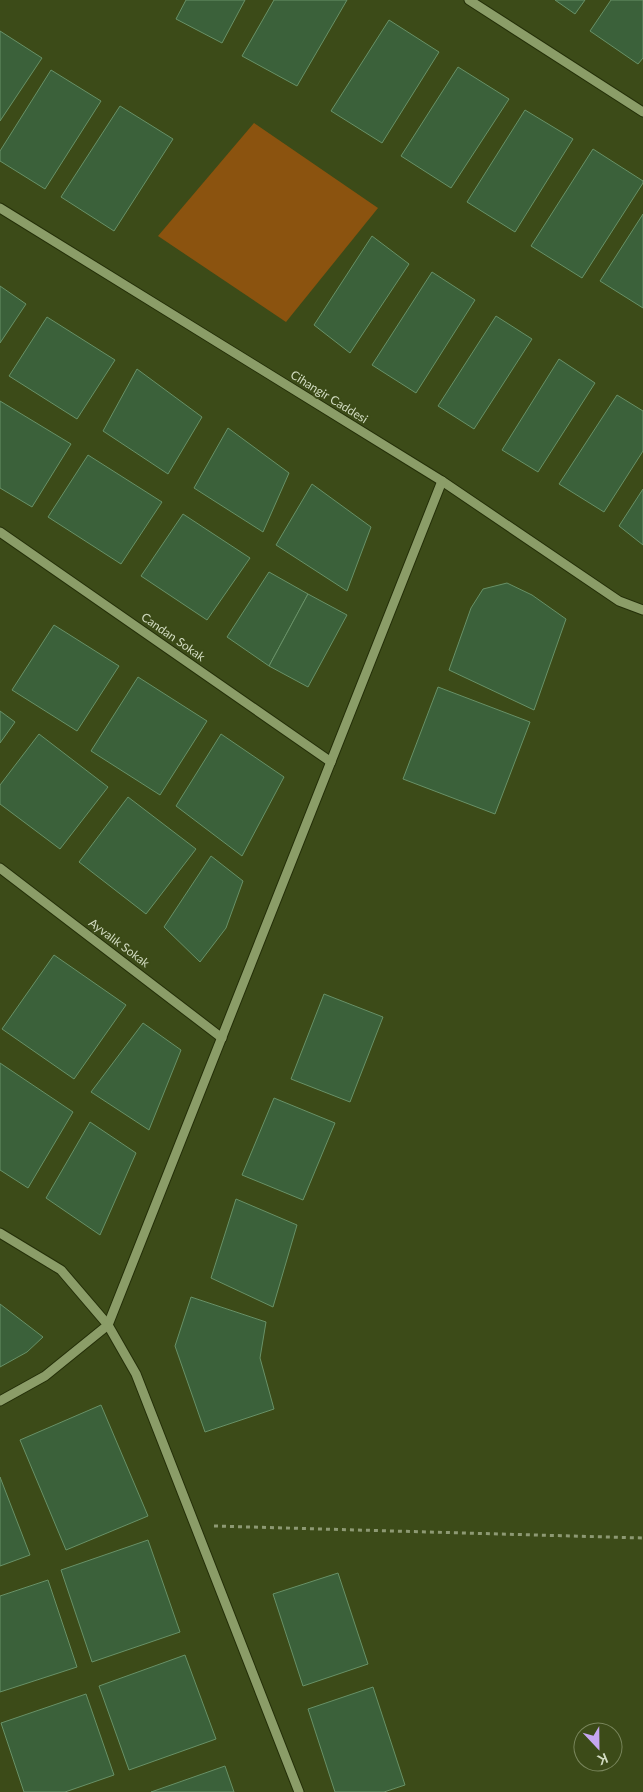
<svg xmlns="http://www.w3.org/2000/svg" width="643" height="1792" font-family="Lato,sans-serif">
<style>
.green{fill:#8b530f}
.building{fill:#3b613a;stroke:#689167}
.lines{fill:none;stroke-linecap:round;stroke-linejoin:round}
.minor-casing{stroke:#242f08;stroke-width:11}
.path{stroke:#8d9973;stroke-width:3;stroke-dasharray:4 4;stroke-linecap:butt}
.minor{stroke:#8b9d68;stroke-width:9}
.labels{text-anchor:middle;stroke-width:4;stroke-linejoin:round;paint-order:stroke}
.street-label{font-size:12px;fill:#d1dbc0;stroke:#3c4b18}
</style>
<rect width="100%" height="100%" fill="#3c4b18"/>
<polygon class="green" points="254,123 378,208 286,322 158,236"/>
<g class="building">
<polygon points="186,0 245,0 222,43 176,19"/>
<polygon points="274,0 347,0 297,86 242,56"/>
<polygon points="555,0 585,0 575,14"/>
<polygon points="611,0 643,0 643,58 638,64 590,31"/>
<polygon points="389,20 439,52 382,143 331,111"/>
<polygon points="0,31 42,58 0,121"/>
<polygon points="458,67 509,99 451,188 401,156"/>
<polygon points="51,70 101,101 45,189 0,161 0,151"/>
<polygon points="120,106 173,139 114,231 61,197"/>
<polygon points="525,110 573,139 515,232 467,202"/>
<polygon points="593,149 643,181 643,183 582,278 531,246"/>
<polygon points="643,214 643,308 600,281"/>
<polygon points="372,236 409,264 350,353 314,325"/>
<polygon points="432,272 475,300 416,393 372,365"/>
<polygon points="0,286 26,304 0,343"/>
<polygon points="496,316 532,339 474,429 438,406"/>
<polygon points="47,317 115,360 77,419 9,376"/>
<polygon points="559,359 595,383 538,472 502,450"/>
<polygon points="137,369 202,417 168,474 103,431"/>
<polygon points="617,395 643,411 643,451 604,512 559,484"/>
<polygon points="0,401 71,444 32,507 0,488"/>
<polygon points="228,428 289,473 263,532 194,488"/>
<polygon points="88,455 162,502 121,564 48,517"/>
<polygon points="312,484 371,527 347,591 276,545"/>
<polygon points="643,489 643,545 619,526"/>
<polygon points="183,514 250,558 207,620 141,576"/>
<polygon points="269,572 308,594 269,666 227,637"/>
<polygon points="507,583 532,595 566,619 534,710 449,670 471,608 483,589"/>
<polygon points="308,594 347,615 308,687 269,666"/>
<polygon points="54,625 119,666 77,731 12,690"/>
<polygon points="138,677 207,721 160,795 91,751"/>
<polygon points="438,687 530,722 495,814 403,779"/>
<polygon points="0,711 15,722 0,743"/>
<polygon points="39,734 108,787 60,849 0,804 0,785"/>
<polygon points="221,734 284,777 242,856 176,806"/>
<polygon points="128,797 196,849 146,914 79,862"/>
<polygon points="211,856 243,881 226,928 200,962 164,927"/>
<polygon points="54,955 126,1005 74,1079 2,1029"/>
<polygon points="324,994 383,1017 350,1102 291,1079"/>
<polygon points="143,1023 181,1050 149,1130 91,1092"/>
<polygon points="0,1063 73,1112 28,1188 0,1170"/>
<polygon points="274,1098 335,1123 303,1200 242,1175"/>
<polygon points="90,1122 136,1153 100,1235 46,1198"/>
<polygon points="236,1199 297,1225 273,1307 211,1278"/>
<polygon points="191,1297 266,1322 260,1358 274,1409 205,1432 175,1346"/>
<polygon points="0,1304 43,1337 27,1352 0,1367"/>
<polygon points="101,1405 148,1516 66,1550 20,1440"/>
<polygon points="0,1477 30,1555 0,1566"/>
<polygon points="148,1540 180,1632 92,1662 61,1570"/>
<polygon points="338,1573 368,1664 303,1686 273,1594"/>
<polygon points="48,1580 77,1667 0,1692 0,1596"/>
<polygon points="185,1655 216,1739 129,1770 99,1686"/>
<polygon points="373,1687 405,1785 384,1792 335,1792 308,1709"/>
<polygon points="86,1694 114,1775 65,1792 24,1792 1,1723"/>
<polygon points="225,1766 234,1792 151,1792"/>
</g>
<g class="lines">
<g class="minor-casing">
<g id="minor">
<polyline points="469,0 643,112"/>
<polyline points="0,208 442,481 619,601 643,610"/>
<polyline points="0,532 331,762"/>
<polyline points="0,868 222,1038"/>
<polyline points="0,1233 61,1270 108,1325 136,1374 299,1792"/>
<polyline points="0,1401 45,1376 108,1325 442,481"/>
</g>
</g>
<polyline class="path" points="214,1526 643,1538"/>
<use href="#minor" class="minor"/>
</g>
<g class="labels">
<g class="street-label">
<text transform="translate(329 397) rotate(32)" y="4">Cihangir Caddesi</text>
<text transform="translate(173 637) rotate(35)" y="4">Candan Sokak</text>
<text transform="translate(119 943) rotate(37)" y="4">Ayvalık Sokak</text>
</g>
</g>
<g transform="translate(598 1747) rotate(158)"><circle r="24" fill="#3c4b18" stroke="#78855b"/>
<path d="M0-4L9 19L0 12L-9 19Z" fill="#c6a6f0"/>
<text y="-8" font-size="14" font-weight="bold" text-anchor="middle" fill="#d1dbc0">K</text>
</g>
</svg>
